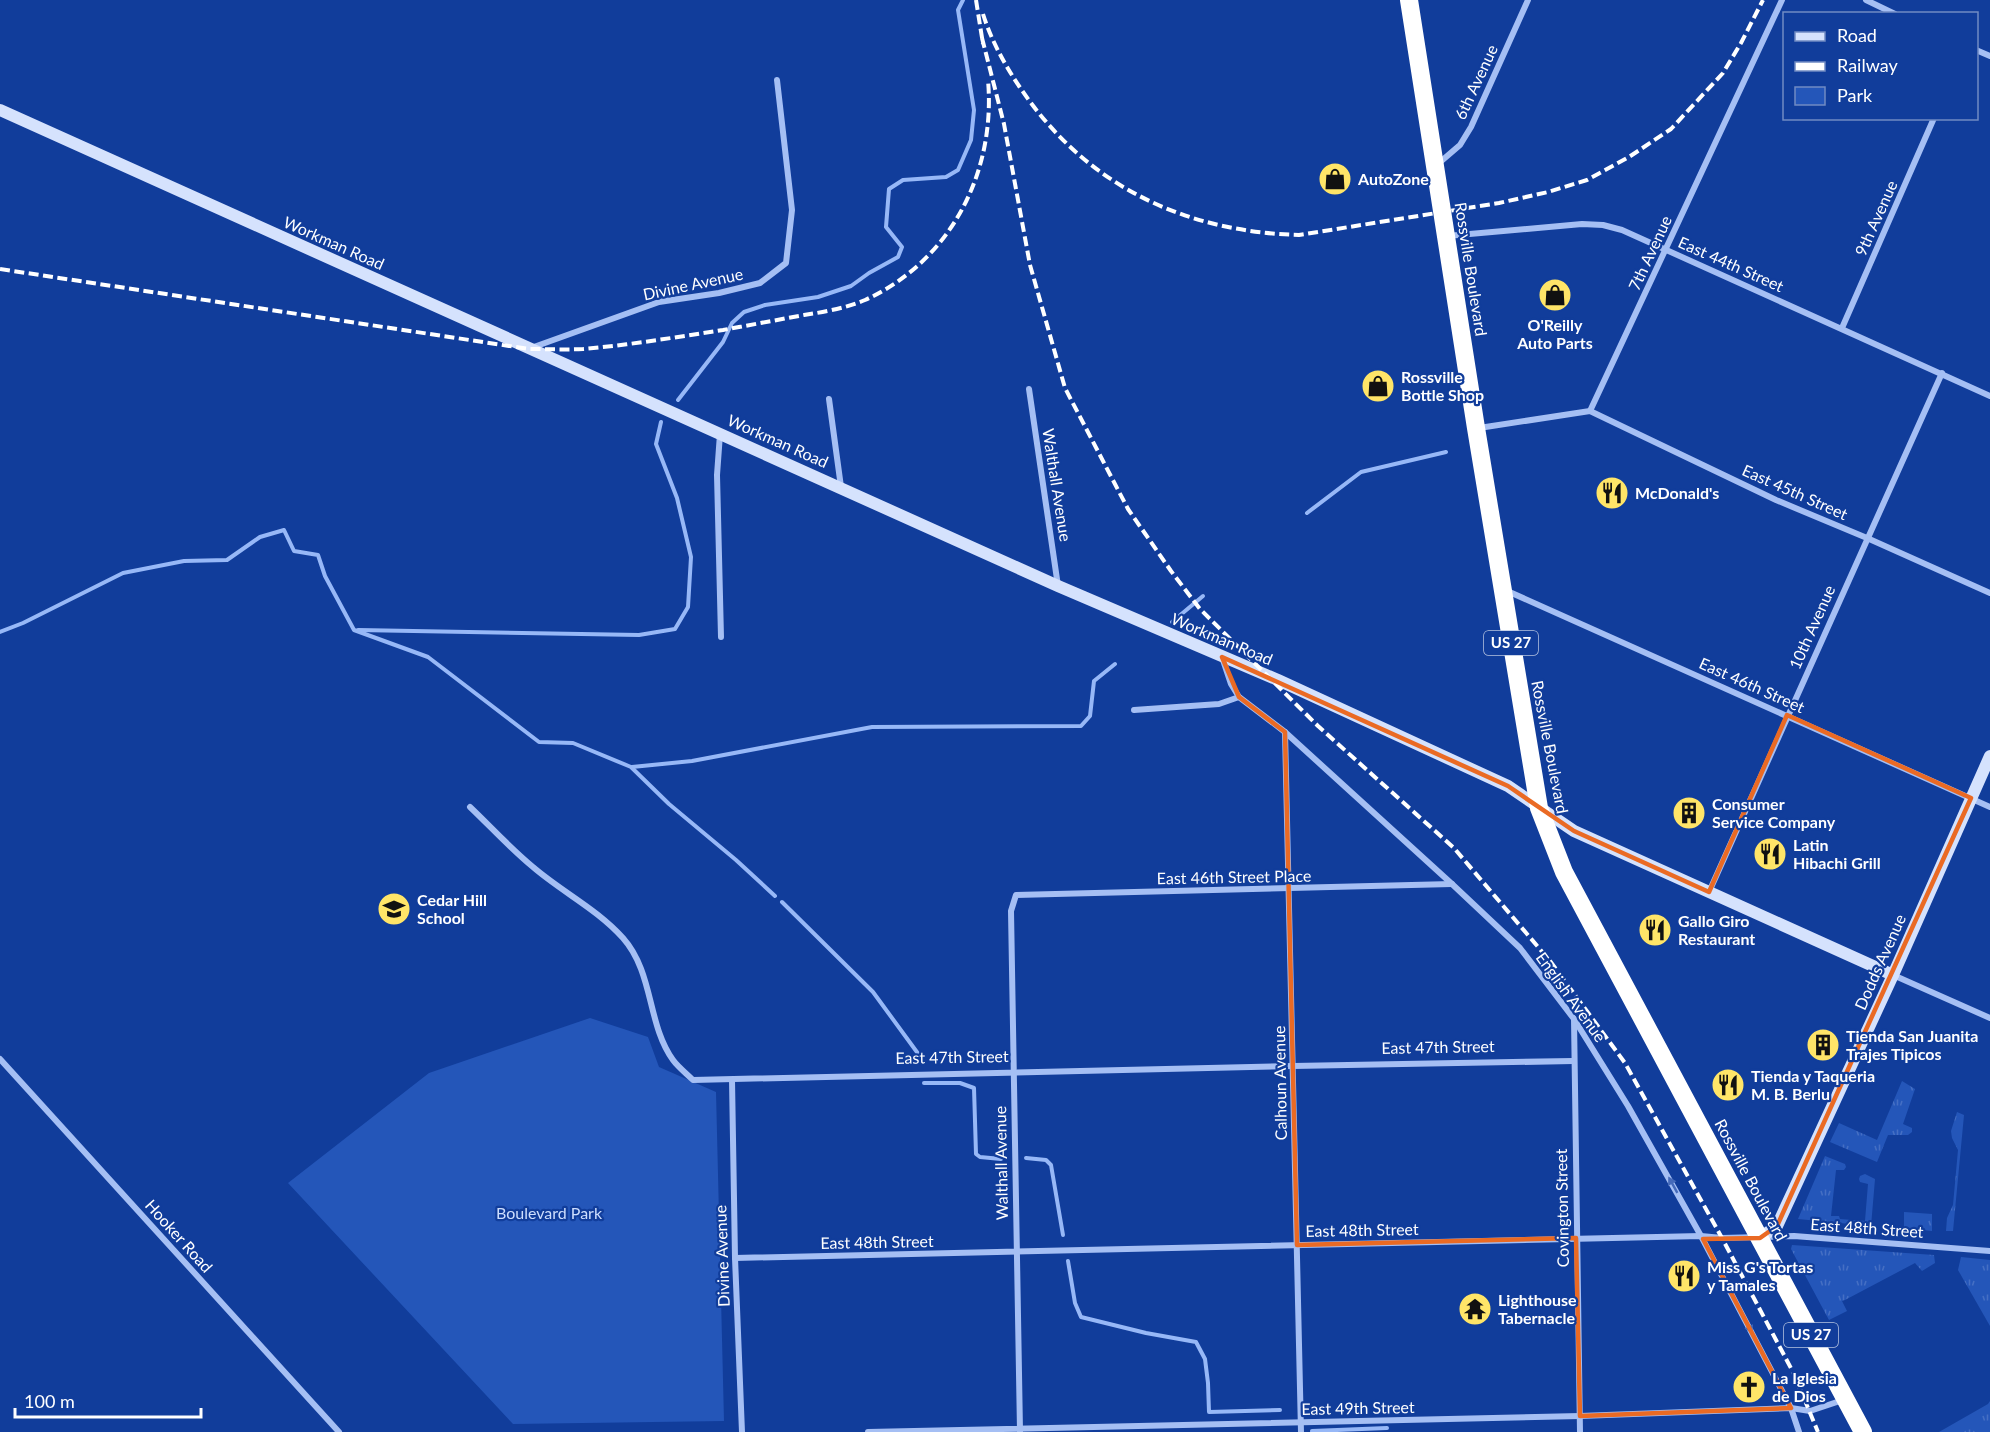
<svg xmlns="http://www.w3.org/2000/svg" width="1990" height="1432" font-family="Lato,sans-serif">
<style>
.grass{fill:url(#grass-tufts)}
.park{fill:#2456b9}
.lines{fill:none;stroke-linecap:round;stroke-linejoin:round}
.stream{stroke:#97b8f7;stroke-width:4}
.street{stroke:#a5bff4;stroke-width:6}
.secondary{stroke:#d5e2fd;stroke-width:12}
.highway{stroke:#fff;stroke-width:18}
.rail{stroke:#fff;stroke-width:4;stroke-dasharray:10 4.5;stroke-linecap:butt}
.oneway{fill:#456aba}
.marked{fill:none;stroke:#ea6a24;stroke-width:4.5;stroke-linejoin:round}
.labels{text-anchor:middle;stroke-width:4.5;stroke-linejoin:round;paint-order:stroke}
.shield{fill:#113d9b;stroke:#b8c5e1;stroke-width:1.5}
.shield-label{font-size:15px;font-weight:bold;fill:#fff}
.street-label{font-size:16px;fill:#fff;stroke:#113d9b}
.poi-label{font-size:16px;font-weight:bold;fill:#fff;stroke:#113d9b;text-anchor:start}
.park-label{font-size:16px;fill:#cddefe;stroke:#113d9b}
</style>
<defs>
<pattern id="grass-tufts" width="24" height="20" patternUnits="userSpaceOnUse" patternTransform="scale(1.5)"><rect width="24" height="20" fill="#2456b9"/><path d="M3 7l-1-3M5 7V3M7 7l1-3M15 17l-1-3M17 17v-4M19 17l1-3" fill="none" stroke="#456fc4"/></pattern>
</defs>
<rect width="100%" height="100%" fill="#113d9b"/>
<g class="grass">
<polygon points="1902,1081 1915,1089 1903,1124 1912,1128 1912,1132 1908,1135 1888,1135 1877,1162 1830,1142 1839,1123 1877,1140"/>
<polygon points="1957,1112 1964,1115 1953,1231 1946,1231 1947,1218 1953,1205 1958,1150 1952,1138 1951,1131"/>
<polygon points="1825,1156 1845,1164 1846,1167 1844,1170 1836,1170 1831,1216 1839,1216 1840,1219 1865,1221 1868,1184 1860,1182 1859,1179 1860,1176 1865,1174 1875,1179 1871,1226 1798,1219"/>
<polygon points="1904,1212 1932,1214 1932,1231 1904,1228"/>
<polygon points="1792,1245 1934,1255 1935,1263 1922,1271 1915,1263 1845,1300 1842,1301 1847,1311 1829,1320 1791,1249"/>
<polygon points="1961,1257 1990,1260 1990,1326 1958,1270"/>
<polygon points="1990,1401 1990,1432 1939,1432 1988,1404"/>
</g>
<polygon class="park" points="590,1018 648,1037 659,1067 716,1092 724,1421 513,1424 288,1183 429,1073"/>
<g class="lines">
<g class="stream">
<polyline points="678,400 723,342 732,323 744,312 765,305 818,297 851,286 869,273 898,257 902,247 886,227 889,189 903,180 946,177 958,170 971,140 974,110 958,10 963,0"/>
<polyline points="1307,513 1361,472 1446,452"/>
<polyline points="1172,622 1203,596"/>
<polyline points="358,630 639,635 675,629 688,607 691,557 677,498 656,444 661,422"/>
<polyline points="0,632 23,623 123,573 184,561 227,560 260,537 284,530 294,551 318,555 325,576 354,630 428,657 539,742 573,743 631,767 669,804 736,860 775,896"/>
<polyline points="632,767 692,761 872,727 1081,726 1090,716 1094,681 1115,664"/>
<polyline points="782,902 873,992 922,1059"/>
<polyline points="924,1083 960,1083 974,1088 976,1154 980,1157 1001,1159"/>
<polyline points="1026,1158 1046,1160 1051,1165 1063,1235"/>
<polyline points="1068,1261 1075,1303 1081,1317 1146,1333 1196,1342 1205,1359 1208,1383 1209,1412 1280,1410"/>
<polyline points="1312,1431 1387,1428"/>
</g>
<g class="street">
<polyline points="1866,0 1895,14"/>
<polyline points="1976,50 1990,56"/>
<polyline points="1439,163 1460,145 1471,127 1528,0"/>
<polyline points="1447,236 1582,224 1603,225 1622,230 1990,396"/>
<polyline points="1842,328 1934,118"/>
<polyline points="531,348 659,302 719,293 760,283 786,263 792,210 777,80"/>
<polyline points="1029,389 1058,586"/>
<polyline points="829,399 841,487"/>
<polyline points="1590,411 1776,500 1867,538 1990,593"/>
<polyline points="1479,428 1590,411 1782,0"/>
<polyline points="720,434 717,475 721,637"/>
<polyline points="1505,590 1990,807"/>
<polyline points="1222,657 1231,684 1239,697 1285,732 1452,884 1520,948 1574,1019 1628,1106 1701,1236 1791,1408 1799,1432"/>
<polyline points="1134,710 1219,704 1239,697"/>
<polyline points="1285,732 1301,1432"/>
<path d="M470,807C491,827 511,849 533,867C562,892 597,909 623,938C654,973 647,1024 673,1060C678,1067 687,1074 693,1080L1293,1066L1573,1061"/>
<polyline points="1709,892 1942,373"/>
<polyline points="1893,975 1990,1018"/>
<polyline points="1574,1019 1580,1432"/>
<polyline points="0,1059 339,1432"/>
<polyline points="732,1080 735,1258 742,1432"/>
<polyline points="735,1258 1701,1236 1722,1238 1794,1236 1990,1251"/>
<polyline points="1020,1431 1011,911 1016,895 1452,884"/>
<polyline points="868,1432 1580,1416 1791,1408 1810,1411 1843,1400"/>
</g>
<g class="secondary">
<polyline points="0,110 1058,586 1278,680 1508,786 1574,831 1893,975"/>
<polyline points="1760,1238 1777,1226 1893,975 1990,756"/>
</g>
<polyline class="highway" points="1409,0 1476,428 1539,808 1564,872 1863,1432"/>
<g class="rail">
<polyline points="976,0 983,44"/>
<path d="M983,14C993,46 1011,76 1031,103C1097,191 1191,232 1299,235L1499,203L1548,192L1587,180L1629,157L1671,129L1723,73L1741,43L1763,0"/>
<polyline points="982,38 1004,124 1030,265 1065,388 1128,509 1171,571 1200,609 1318,726 1454,848 1550,961 1625,1063 1722,1238 1793,1372 1818,1432"/>
<path d="M0,269L529,349C547,349 565,350 583,349C630,345 677,337 723,330C750,325 777,320 804,315C824,312 846,308 865,300C951,261 996,172 988,80"/>
</g>
</g>
<defs><path id="oneway-solid" d="M-6-.8H1V-3.2L6.5 0L1 3.2V.8H-6Z" transform="scale(1.5)"/></defs>
<g class="oneway">
<use href="#oneway-solid" transform="translate(1673 1185) rotate(-119)"/>
<use href="#oneway-solid" transform="translate(1748 1325) rotate(63)"/>
</g>
<path class="marked" d="M1222,657L1508,786L1574,831L1709,892L1787,715L1971,798L1777,1226L1760,1238L1703,1239L1791,1408L1580,1416L1576,1238L1297,1245L1285,732L1239,697Z"/>
<defs>
<g id="shop-disc" transform="scale(1.725)"><circle r="9.5" fill="#ffe568" stroke="#113d9b"/><path d="M-5-2.5h2.3a2.7 3.5 0 0 1 5.4 0H5L5.5 6h-11ZM-1.5-2.5h3a1.5 2.3 0 0 0-3 0Z" fill="#111"/></g>
<g id="restaurant-disc" transform="scale(1.725)"><circle r="9.5" fill="#ffe568" stroke="#113d9b"/><path d="M-5-6h1v4h1v-4h1v4h1v-4h1v5L-1.5 .5V6h-2V.5L-5-1ZM5-6V6H3V1.5H1.5Q1.5-4 5-6Z" fill="#111"/></g>
<g id="building-disc" transform="scale(1.725)"><circle r="9.5" fill="#ffe568" stroke="#113d9b"/><path d="M-4-6H4V6H1V3H-1V6H-4ZM-2.5-4.3h1.7v1.8h-1.7ZM.8-4.3h1.7v1.8H.8ZM-2.5-1h1.7V.8h-1.7ZM.8-1h1.7V.8H.8Z" fill="#111"/></g>
<g id="school-disc" transform="scale(1.725)"><circle r="9.5" fill="#ffe568" stroke="#113d9b"/><path d="M0-5L7-2L0 1L-7-2ZM-4 1L0 2.5L4 1V4Q0 6-4 4Z" fill="#111"/></g>
<g id="temple-disc" transform="scale(1.725)"><circle r="9.5" fill="#ffe568" stroke="#113d9b"/><path d="M0-6L5-2H3V0L6.5 2.5H4V6H1.5V3h-3V6H-4V2.5H-6.5L-3 0V-2H-5Z" fill="#111"/></g>
<g id="church-disc" transform="scale(1.725)"><circle r="9.5" fill="#ffe568" stroke="#113d9b"/><path d="M-1.2-6h2.4v3.5h3.3v2.4h-3.3V6h-2.4V-.1h-3.3v-2.4h3.3Z" fill="#111"/></g>
</defs>
<g fill-rule="evenodd">
<use href="#shop-disc" x="1335" y="179"/>
<use href="#shop-disc" x="1555" y="295"/>
<use href="#shop-disc" x="1378" y="386"/>
<use href="#restaurant-disc" x="1612" y="493"/>
<use href="#building-disc" x="1689" y="813"/>
<use href="#restaurant-disc" x="1770" y="854"/>
<use href="#school-disc" x="394" y="909"/>
<use href="#restaurant-disc" x="1655" y="930"/>
<use href="#building-disc" x="1823" y="1045"/>
<use href="#restaurant-disc" x="1728" y="1085"/>
<use href="#restaurant-disc" x="1684" y="1276"/>
<use href="#temple-disc" x="1475" y="1309"/>
<use href="#church-disc" x="1749" y="1387"/>
</g>
<g class="labels">
<g class="shield">
<rect x="1484" y="631" width="54" height="24" rx="4.5"/>
<rect x="1784" y="1323" width="54" height="24" rx="4.5"/>
</g>
<g class="shield-label">
<text x="1511" y="648">US 27</text>
<text x="1811" y="1340">US 27</text>
</g>
<g class="street-label">
<text transform="translate(1476 82) rotate(-65)" y="6">6th Avenue</text>
<text transform="translate(1876 218) rotate(-66)" y="6">9th Avenue</text>
<text transform="translate(334 243) rotate(24)" y="6">Workman Road</text>
<text transform="translate(1650 253) rotate(-65)" y="6">7th Avenue</text>
<text transform="translate(1731 264) rotate(24)" y="6">East 44th Street</text>
<text transform="translate(1471 269) rotate(81)" y="6">Rossville Boulevard</text>
<text transform="translate(693 284) rotate(-12)" y="6">Divine Avenue</text>
<text transform="translate(778 441) rotate(24)" y="6">Workman Road</text>
<text transform="translate(1057 485) rotate(81)" y="6">Walthall Avenue</text>
<text transform="translate(1795 492) rotate(24)" y="6">East 45th Street</text>
<text transform="translate(1812 627) rotate(-66)" y="6">10th Avenue</text>
<text transform="translate(1222 639) rotate(23)" y="6">Workman Road</text>
<text transform="translate(1752 685) rotate(24)" y="6">East 46th Street</text>
<text transform="translate(1550 747) rotate(79)" y="6">Rossville Boulevard</text>
<text transform="translate(1234 877) rotate(-1)" y="6">East 46th Street Place</text>
<text transform="translate(1880 962) rotate(-66)" y="6">Dodds Avenue</text>
<text transform="translate(1571 997) rotate(54)" y="6">English Avenue</text>
<text transform="translate(1438 1047) rotate(-1)" y="6">East 47th Street</text>
<text transform="translate(952 1057) rotate(-1)" y="6">East 47th Street</text>
<text transform="translate(1280 1083) rotate(-91)" y="6">Calhoun Avenue</text>
<text transform="translate(1001 1163) rotate(-91)" y="6">Walthall Avenue</text>
<text transform="translate(1751 1180) rotate(62)" y="6">Rossville Boulevard</text>
<text transform="translate(1562 1208) rotate(-91)" y="6">Covington Street</text>
<text transform="translate(1867 1228) rotate(4)" y="6">East 48th Street</text>
<text transform="translate(1362 1230) rotate(-1)" y="6">East 48th Street</text>
<text transform="translate(179 1236) rotate(48)" y="6">Hooker Road</text>
<text transform="translate(877 1242) rotate(-1)" y="6">East 48th Street</text>
<text transform="translate(722 1256) rotate(-92)" y="6">Divine Avenue</text>
<text transform="translate(1358 1408) rotate(-1)" y="6">East 49th Street</text>
</g>
<g class="poi-label">
<text x="1358" y="185">AutoZone</text>
<text x="1555" y="331" text-anchor="middle">O'Reilly<tspan x="1555" dy="18">Auto Parts</tspan></text>
<text x="1401" y="383">Rossville<tspan x="1401" dy="18">Bottle Shop</tspan></text>
<text x="1635" y="499">McDonald's</text>
<text x="1712" y="810">Consumer<tspan x="1712" dy="18">Service Company</tspan></text>
<text x="1793" y="851">Latin<tspan x="1793" dy="18">Hibachi Grill</tspan></text>
<text x="417" y="906">Cedar Hill<tspan x="417" dy="18">School</tspan></text>
<text x="1678" y="927">Gallo Giro<tspan x="1678" dy="18">Restaurant</tspan></text>
<text x="1846" y="1042">Tienda San Juanita<tspan x="1846" dy="18">Trajes Tipicos</tspan></text>
<text x="1751" y="1082">Tienda y Taqueria<tspan x="1751" dy="18">M. B. Berlu</tspan></text>
<text x="1707" y="1273">Miss G's Tortas<tspan x="1707" dy="18">y Tamales</tspan></text>
<text x="1498" y="1306">Lighthouse<tspan x="1498" dy="18">Tabernacle</tspan></text>
<text x="1772" y="1384">La Iglesia<tspan x="1772" dy="18">de Dios</tspan></text>
</g>
<g class="park-label">
<text x="549" y="1219">Boulevard Park</text>
</g>
</g>
<rect x="1783" y="12" width="195" height="108" fill="#113d9b" stroke="#708bc3" stroke-width="1.5"/>
<rect x="1795" y="32" width="30" height="9" fill="#d5e2fd" stroke="#708bc3" stroke-width="1.5"/>
<text x="1837" y="42" font-size="18" fill="#ffffff">Road</text>
<rect x="1795" y="62" width="30" height="9" fill="#ffffff" stroke="#708bc3" stroke-width="1.5"/>
<text x="1837" y="72" font-size="18" fill="#ffffff">Railway</text>
<rect x="1795" y="87" width="30" height="18" fill="#2456b9" stroke="#708bc3" stroke-width="1.5"/>
<text x="1837" y="102" font-size="18" fill="#ffffff">Park</text>
<path d="M15 1408v9h186v-9" fill="none" stroke="#ffffff" stroke-width="3"/>
<text x="24" y="1408" font-size="18" fill="#ffffff" stroke="#113d9b" stroke-width="4.5" paint-order="stroke">100 m</text>
</svg>
